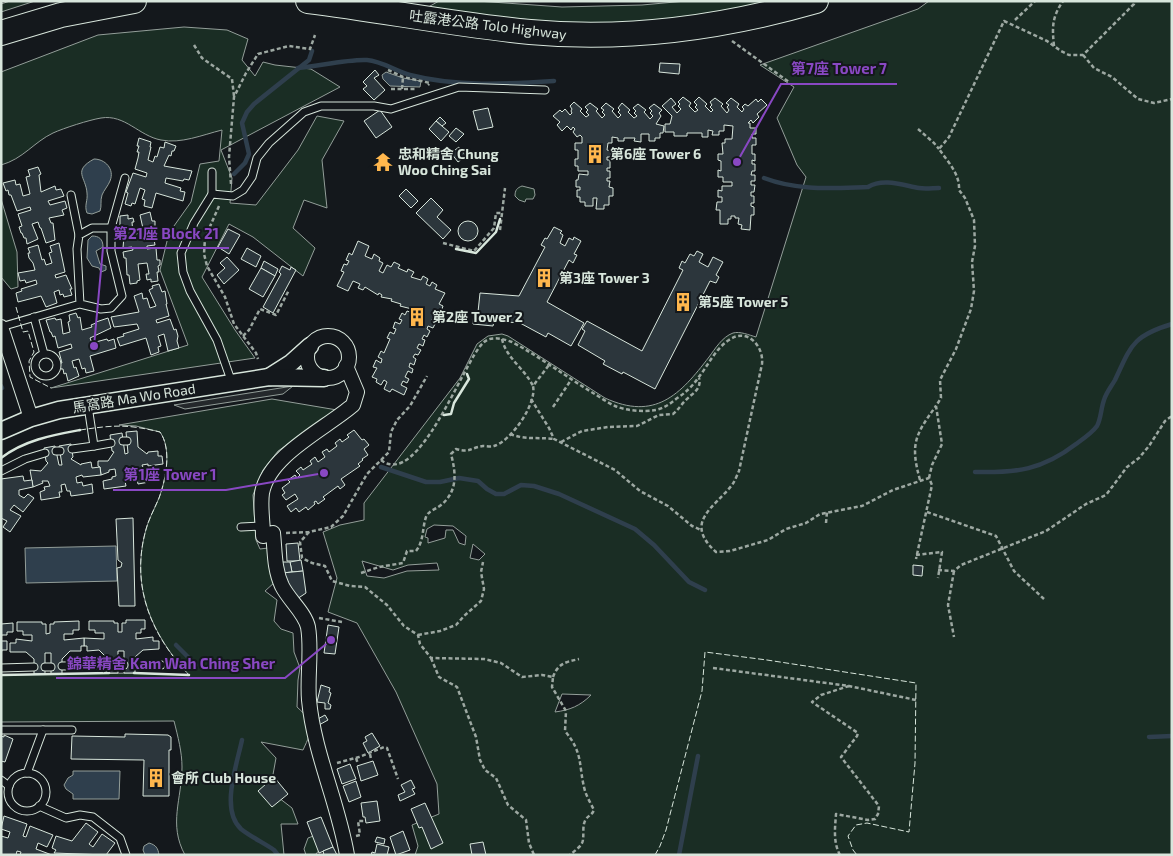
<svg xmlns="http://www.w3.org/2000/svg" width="1173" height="856" font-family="'Exo 2','Noto Sans TC',sans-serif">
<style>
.green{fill:#1a2d24;stroke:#939e99;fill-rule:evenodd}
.parking{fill:#24282b;stroke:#939e99}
.water{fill:#2f3f4d;stroke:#939e99}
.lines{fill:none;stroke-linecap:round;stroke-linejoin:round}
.stream{stroke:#2f3f4d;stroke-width:4.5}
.building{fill:#2c363c;stroke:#d8e6dc}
.service-casing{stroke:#d8e6dc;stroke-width:9}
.minor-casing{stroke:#d8e6dc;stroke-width:16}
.tertiary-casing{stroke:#d8e6dc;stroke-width:19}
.motorway-casing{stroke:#d8e6dc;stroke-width:26}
.path{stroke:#9da8a2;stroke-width:2.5;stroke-dasharray:4 2.5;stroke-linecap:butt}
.service{stroke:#14181c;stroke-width:7}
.minor{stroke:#14181c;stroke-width:14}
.tertiary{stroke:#14181c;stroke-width:16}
.motorway{stroke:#14181c;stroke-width:24}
.fence{stroke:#d8e6dc;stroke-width:1;stroke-dasharray:6 2.5;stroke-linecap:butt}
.wall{stroke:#d8e6dc;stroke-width:2.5}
.labels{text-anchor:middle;stroke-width:4;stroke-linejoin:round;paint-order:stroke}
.street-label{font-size:14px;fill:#d8e6dc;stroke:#14181c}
.poi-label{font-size:14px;font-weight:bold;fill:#d8e6dc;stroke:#14181c;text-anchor:start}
.leader{fill:none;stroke:#8948c3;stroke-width:2}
.callout-dot{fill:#8948c3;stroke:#14181c;stroke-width:2}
.callout-label{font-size:15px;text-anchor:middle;font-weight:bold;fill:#8948c3;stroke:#14181c;stroke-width:4;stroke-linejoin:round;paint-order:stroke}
</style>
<rect width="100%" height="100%" fill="#14181c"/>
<g class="green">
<polygon points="10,1 35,1 1,12 1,4"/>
<polygon points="439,1 477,1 562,7 642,5 686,1 781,1 731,13 598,26 423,10"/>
<path d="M929,1H1172V855H415L418,846L412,825L439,814L437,784L396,692L357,623L328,612L337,578L323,532L340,525L364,520V503L460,378L477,344L488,336L502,334L508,336L605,398C655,421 680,395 709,357C715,349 722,337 733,333C740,331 749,335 756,337L806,177L797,165L777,118L794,87L760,65L918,9ZM434,525L453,526L466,536L465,545L459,543L453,530H446L445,538L428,543V538L425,537L427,529ZM473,544L485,554L479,560L470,558ZM362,561L393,570L408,565L437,563L439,570L407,571L384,578L367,576ZM562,694L591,695C580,706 570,710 555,712Z"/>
<path d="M184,27L227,30L248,39L242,60L255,76L263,62L275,65L311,69L340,87L221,150L232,178L230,203L256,205L298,150L317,116L344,121L322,160L327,208L304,200L293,228L315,248L303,276L253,237L229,224L202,277L235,330L255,358L51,388L188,345L160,270L169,233L191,202L200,164L219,161L222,130C202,135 181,144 161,140C139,136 125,114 101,118C89,120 64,128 53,133C34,142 23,159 1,165V72L98,35Z"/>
<path d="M522,186L534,189L535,195L533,199H526L525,202L519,200L515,196C515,190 517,188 522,186Z"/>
<polygon points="1,199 17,252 18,287 11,289 1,277"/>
<path d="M272,399L337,410L278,451L263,470L253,495L256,540L260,549L268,548L275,582L265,591L277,600L274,621L281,629L293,633L294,652L300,668L298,680L297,707C316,724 313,728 303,750L261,742L276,758L270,791L292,808L298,824H281L284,855H185C168,824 182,799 182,767C182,752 178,737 174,721L1,722V675L135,673L189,675C152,635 131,588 145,533C148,520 154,510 159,498C166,479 172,449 160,432L136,426L119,425Z"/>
<polygon points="316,835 323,846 315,855 306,855 304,849 308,838"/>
</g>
<polygon class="parking" points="293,386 283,394 185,409 174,405"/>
<g class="water">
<polygon points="386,72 403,78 421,81 420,87 390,86 383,79 382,75"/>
<path d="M94,159C105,159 115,169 110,181C108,186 104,190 102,195C100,201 102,206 100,211L92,214L87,213C84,205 88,201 87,193C86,177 72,171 94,159Z"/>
<path d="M92,236C99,236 103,239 103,247L96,251L100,264L106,266V270L101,272L99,268L92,266L87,258L88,240Z"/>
<polygon points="116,546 117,581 26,583 25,548"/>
<polygon points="73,771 120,771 119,799 73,799 73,794 66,789 64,785 68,778 73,775"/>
<path d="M149,843C156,845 158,848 159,855H145L143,850L144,846Z"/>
</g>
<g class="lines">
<g class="stream">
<path d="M298,68C319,66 348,59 367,60C382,61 395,71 410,75C456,87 507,84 554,81"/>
<polyline points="234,174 245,163 249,154 242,123 247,112 254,104 309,60 312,51"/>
<path d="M764,178C798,191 832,188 868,187C883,178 902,185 919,188C925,189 933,188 939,188"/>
<polyline points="1,386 2,388"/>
<polyline points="381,467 426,482 440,482 459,478 478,481 487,489 496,494 504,494 521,485 534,486 559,494 635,529 654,545 689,582 705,590"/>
<path d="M975,472C1017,473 1042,470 1076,444C1083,439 1092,433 1097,426C1101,419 1101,408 1104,400C1106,393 1111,387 1115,380C1131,346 1132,336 1172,324"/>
<polyline points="176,645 196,665"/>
<polyline points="1149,737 1172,736"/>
<path d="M242,740C237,764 220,810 241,829C251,837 264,843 274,850L278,855"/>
<polyline points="679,855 698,756"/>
</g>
</g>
<g class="building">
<polygon points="660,63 680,64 679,74 659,72"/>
<polygon points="375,70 379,75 374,78 385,90 374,100 363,89 367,86 363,82"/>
<polygon points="683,97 691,103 689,106 695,112 698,110 695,107 697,105 694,102 699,97 707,104 705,106 711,112 713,110 710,107 712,105 710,102 715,98 723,104 721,106 727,113 729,110 727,107 729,105 726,103 731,98 739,104 737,107 742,112 744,109 742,107 745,104 748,106 756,99 758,102 761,99 767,105 757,114 759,117 753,123 751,120 748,123 750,123 750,128 756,128 756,134 752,134 752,138 756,138 756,145 752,145 752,154 755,154 755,161 752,160 752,164 755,164 755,171 752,171 751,175 755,175 755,181 751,181 751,185 755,185 754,192 751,192 751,196 754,196 754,203 751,203 751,206 754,207 754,215 751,215 750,230 741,229 742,225 738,224 739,218 735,218 735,216 731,216 731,219 728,219 728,224 720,224 720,210 716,210 717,202 722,202 722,197 718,197 718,190 722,191 722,186 732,186 732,182 723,182 723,177 718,177 718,170 721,171 721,161 718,160 718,154 723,154 722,143 725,143 725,139 732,139 733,126 724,125 724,131 719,131 719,135 712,135 713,131 708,130 708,137 702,137 702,133 687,133 687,136 674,136 674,132 665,132 665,124 670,124 672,116 662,106 671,98 676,104 672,107 677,113 681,109 678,106 680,104 678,102"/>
<polygon points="574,102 582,109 580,111 586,117 589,115 586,112 588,110 585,107 590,103 598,109 596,111 602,118 605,115 602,112 604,110 601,108 606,103 614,109 612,111 618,118 621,115 618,112 620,110 618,108 622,103 630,110 628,112 634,118 637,116 634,113 636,111 633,108 638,104 646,110 644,112 650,119 653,116 650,113 652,111 649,108 654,104 662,110 659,113 661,116 656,124 664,126 663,133 660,133 660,138 655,138 655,141 649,141 649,134 641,134 641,142 634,141 635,138 624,138 624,141 618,141 618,138 612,137 612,143 608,143 607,150 611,151 611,157 607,157 607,160 610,160 610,168 607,168 607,171 610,171 610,178 607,178 607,181 610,181 609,187 613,188 613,196 609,196 609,205 604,205 604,209 596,209 597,198 593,198 593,206 585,206 585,202 580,202 580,197 577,197 577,190 580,190 580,187 576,187 576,180 578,180 579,174 588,175 588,171 578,171 578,166 575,166 575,159 578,159 578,150 575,150 575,143 582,143 582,137 580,135 577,137 573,132 575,129 573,127 571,130 567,126 562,131 557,125 560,122 553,116 560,110 562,112 565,109 570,115 572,113 571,111 572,109 570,106"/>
<polygon points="488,108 493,127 478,130 473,111"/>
<polygon points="380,110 392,127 376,138 364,121"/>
<polygon points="440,117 446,123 442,126 436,121"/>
<polygon points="436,121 449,132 441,141 429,129"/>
<polygon points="456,128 464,134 456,142 449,136"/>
<polygon points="139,138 151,142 150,147 151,147 148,160 153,162 155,156 157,157 160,147 164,148 165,142 176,146 174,151 172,151 171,156 169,155 164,166 192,171 189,180 184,179 183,181 166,178 165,183 181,188 180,191 185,192 183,201 156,193 152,208 144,206 145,200 142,199 145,190 140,188 135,204 132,203 131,206 125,204 128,193 126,192 133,173 146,177 147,173 135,169 138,158 139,152 137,152 139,146 137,146"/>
<polygon points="459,147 466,156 458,162 451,153"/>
<polygon points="38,167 41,174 39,175 41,192 55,186 56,190 61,189 64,196 48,201 50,205 65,201 67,208 62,210 64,215 49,218 51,223 53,223 55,240 46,243 41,228 40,228 38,222 32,224 38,239 27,244 26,238 24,238 22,233 21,233 19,227 22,226 18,214 31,210 30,207 17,211 11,195 9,195 8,190 6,191 3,183 15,180 16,185 20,184 23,196 30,194 26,177 30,176 28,170"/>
<polygon points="406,189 418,201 411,208 399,196"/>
<polygon points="431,198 443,210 437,217 451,230 443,239 416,213"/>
<polygon points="150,212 152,221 155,221 155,233 153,233 155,245 147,246 147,249 156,248 157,260 160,260 160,265 158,266 159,272 157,272 158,281 151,282 151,279 147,280 146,274 149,274 147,263 138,264 140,280 137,281 137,283 130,284 129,275 127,275 126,258 124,258 123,252 133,250 132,247 123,248 124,236 122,236 121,230 120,230 120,216 128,215 128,219 133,218 134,222 132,222 133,234 144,233 140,215"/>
<circle cx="468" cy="231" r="10"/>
<polygon points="554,227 562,231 560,233 563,235 560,243 565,246 569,238 573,240 574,237 581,241 574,254 577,255 573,263 569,260 547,302 584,323 571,346 548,333 546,337 520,323 494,321 493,326 473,324 474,312 478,312 480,293 519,296 545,247 541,245 545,238 547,239"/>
<polygon points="228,229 240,235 229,254 218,247"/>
<polygon points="358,241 369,246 365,256 372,259 374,254 380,258 379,261 383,263 379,271 383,273 387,265 391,267 394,262 400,265 398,268 407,272 408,269 414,272 411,277 421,280 423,276 428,279 426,284 430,286 432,282 437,285 435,289 445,293 439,304 443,306 441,312 437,310 432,320 436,322 433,328 428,326 427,329 430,331 427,337 424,335 422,339 425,340 423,346 419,344 417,348 421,350 418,355 415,354 413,357 416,359 414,365 410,363 409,367 413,369 412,373 408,371 405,377 409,379 407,383 403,381 401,385 407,388 404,395 392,389 390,392 384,389 387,382 384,380 381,385 376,382 377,379 372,377 377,368 373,367 376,360 381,363 382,359 378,357 381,351 384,353 390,339 387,338 390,332 394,334 396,329 393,328 395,322 400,324 402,320 399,319 402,313 405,315 407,311 410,312 412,309 400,306 401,304 391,301 392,299 381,297 382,295 379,293 378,295 365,287 363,290 358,288 360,284 353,281 348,291 337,286 344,272 341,271 344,264 347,265 349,261 346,260 349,253 352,255"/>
<polygon points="59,243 65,272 55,275 56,278 66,275 72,289 70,289 72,295 64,297 63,294 60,295 59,290 54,292 57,303 46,307 41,296 18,302 16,293 22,291 21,289 37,284 36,280 26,283 25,280 20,281 18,273 35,270 33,263 29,258 28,253 30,253 28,248 38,245 42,260 44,259 46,265 52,263 49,253 52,252 50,246"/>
<polygon points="247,248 261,256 256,267 241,259"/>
<polygon points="697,251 703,254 699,262 708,267 713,257 723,262 716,275 719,277 716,283 710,281 655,389 623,372 622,374 603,364 605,361 578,345 585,331 582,329 587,321 642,351 683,270 679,268 682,261 685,263 690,254 694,256"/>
<polygon points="227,257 239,270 224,284 217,275 225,268 220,263"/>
<polygon points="264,261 278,269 275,276 261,268"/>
<polygon points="282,266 290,270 291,267 296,270 273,313 263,307 281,274 279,272"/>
<polygon points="261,268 275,276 263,297 249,289"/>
<polygon points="159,284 162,292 165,291 167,304 166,304 169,316 156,320 157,323 170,319 174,330 176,329 178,336 177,341 179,348 168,351 164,334 158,336 161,346 158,347 159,352 151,355 146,338 120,346 117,338 124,336 123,334 139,329 137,324 114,327 111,317 139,312 134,296 142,293 143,299 147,298 150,308 156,306 149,290 153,288 152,286"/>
<polygon points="76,313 78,318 80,317 82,330 92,327 91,325 96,323 96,322 108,318 111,328 90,338 92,343 107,339 108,341 114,339 116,348 90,356 94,371 86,373 85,368 82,369 79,359 72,361 74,368 76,367 79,376 68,381 66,373 64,374 63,369 61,369 59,363 62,363 59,352 72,348 71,344 58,348 55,336 53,337 51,332 50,332 46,320 55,318 56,320 61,319 63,334 70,332 68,322 70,321 69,315"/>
<polygon points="354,430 362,440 364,439 369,445 364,449 368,455 362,459 363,460 358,464 360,466 341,479 345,485 340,489 338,486 323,497 325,499 318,504 316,501 314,502 315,504 308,510 306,507 299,512 296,508 291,512 287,506 298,499 295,494 286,500 282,495 285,493 282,488 290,482 288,480 295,475 297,478 300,475 296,471 301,467 303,470 312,464 310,461 315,457 318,462 325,457 322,452 327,449 329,452 337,446 335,443 340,439 342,442 349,437 347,435"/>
<polygon points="137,431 138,447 147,454 148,452 158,451 158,456 162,456 163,464 148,466 148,464 142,465 145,472 149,471 150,475 155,474 155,481 138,484 137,479 133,480 132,473 127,474 128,480 125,481 126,486 104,489 103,481 112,479 112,477 116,476 115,469 109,470 109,472 101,475 100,467 98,466 98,461 108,461 114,452 112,451 110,435 122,433 125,454 128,453 126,432"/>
<polygon points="71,444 73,457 71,459 81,465 81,464 91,462 92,468 100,467 101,475 83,477 82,475 76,477 77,483 82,482 83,486 92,484 93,493 71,496 70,491 67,491 65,484 61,485 62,492 59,492 60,497 41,500 40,492 45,490 44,487 50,486 48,481 42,481 43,483 33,487 30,470 41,471 48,463 46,461 44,448 55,446 59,465 62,465 59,446"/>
<polygon points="23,476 24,481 32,480 33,487 19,490 19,495 24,498 28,494 34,498 23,512 14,505 10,510 21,516 10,532 3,527 7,521 1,518 1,479"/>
<polygon points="133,518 135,606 119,606 117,568 121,567 122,563 118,560 116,519"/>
<polygon points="298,543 300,561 287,561 286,544"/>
<polygon points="301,560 303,571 292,572 290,562"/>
<polygon points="279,562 290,562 292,572 282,573"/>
<polygon points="913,565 923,566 922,576 913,575"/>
<polygon points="303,571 306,593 294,601 282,573"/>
<polygon points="126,620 145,620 145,629 141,629 141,633 136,633 136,639 153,637 153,641 159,641 159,649 143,650 135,657 135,673 124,673 124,651 118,651 118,673 107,673 107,658 99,650 87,651 87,646 84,646 84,638 104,639 104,633 95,633 95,630 89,630 89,621 114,621 114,623 118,623 118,632 122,632 122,623 126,623"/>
<polygon points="79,621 79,630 73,630 73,634 64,634 64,640 84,638 84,646 81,646 81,651 70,651 62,659 62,674 51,674 51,653 45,653 45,674 34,674 34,659 26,652 10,652 10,643 16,643 16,639 32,641 32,635 23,635 23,631 17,631 17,622 42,622 42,624 46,624 46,634 50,633 50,624 54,624 54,622"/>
<polygon points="13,623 13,632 7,632 7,635 2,635 1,637 1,624"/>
<polygon points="328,625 339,627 335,654 324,653"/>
<polygon points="1,641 7,641 7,650 2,650 1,654"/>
<polygon points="321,685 330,688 329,692 331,693 328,703 331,705 330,709 325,709 325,703 317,702"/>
<polygon points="325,715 328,720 319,725 316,720"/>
<polygon points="372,733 380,746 368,753 363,743 367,741 365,737"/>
<polygon points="125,734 168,735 171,737 171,750 169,750 169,796 143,796 144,760 71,759 72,736 125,737"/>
<polygon points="4,735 13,739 5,762 1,761 1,736 4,737"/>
<polygon points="373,761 378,775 361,781 357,766"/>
<polygon points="350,764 356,779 342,784 337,769"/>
<polygon points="274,777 288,794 272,807 258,791"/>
<polygon points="411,780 415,788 412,789 415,794 400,801 398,795 405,792 401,785"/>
<polygon points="356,781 361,797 349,802 343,786"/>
<polygon points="377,801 380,821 366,823 365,817 363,817 361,803"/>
<polygon points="425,803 443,843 431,849 422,827 419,828 411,809"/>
<polygon points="4,816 27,824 23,836 26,837 30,826 53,835 47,847 38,843 36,849 52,855 20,855 21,852 17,851 16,855 1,855 1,836 8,838 10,832 1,829"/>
<polygon points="321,817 333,847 319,853 307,822"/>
<polygon points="86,823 98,832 89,844 93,847 102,834 115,843 106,855 54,853 56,850 52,848 56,836 72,841"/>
<polygon points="403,831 410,850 396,855 390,837"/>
<polygon points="377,837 385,839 384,844 375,842"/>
<polygon points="483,842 486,855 472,855 470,844"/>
<polygon points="377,844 389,847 387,855 371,855 372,852 375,853"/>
<polygon points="333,847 337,855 324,855 323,851"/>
</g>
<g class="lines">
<g class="service-casing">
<g id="service">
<polyline points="212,172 212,194"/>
<polyline points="71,195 79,235"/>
<polyline points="111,228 125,178"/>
<polyline points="34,317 44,354"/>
<polyline points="1,327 80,304 101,309 111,308 122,296 111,251 111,228 92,228 79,235 77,249 80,304"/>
<circle cx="46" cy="365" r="11"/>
<polyline points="232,383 217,340 190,291 183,272 181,253 194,223 212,194 233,196 243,190 252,177 257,158 269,143 304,112 321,106 374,106 391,109 459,87 545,90"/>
<polyline points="123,441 127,441"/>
<polyline points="94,446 111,443"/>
<polyline points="72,449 94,446 88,406"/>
<polyline points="56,451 60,451"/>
<polyline points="1,471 25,459 45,453"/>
<polyline points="241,527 263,526"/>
<polyline points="118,665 124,665"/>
<polyline points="135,665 161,665"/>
<polyline points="62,666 107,665"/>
<polyline points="45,667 51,667"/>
<polyline points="1,668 34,667"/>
<polyline points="1,730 72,730"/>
<polyline points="27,773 43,730"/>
<circle cx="27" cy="792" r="19"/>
<polyline points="1,780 9,786"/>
<polyline points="39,806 66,818 80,815 93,817 120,838 126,855"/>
</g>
</g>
<g class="minor-casing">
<g id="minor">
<polyline points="1,327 31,418"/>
<circle cx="328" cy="357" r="21"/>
<path d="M346,366L357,392L353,405C325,429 269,455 262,493C260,507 263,522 263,536L273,533C275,551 274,569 282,586C289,600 305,613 308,627C312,650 307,677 309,700C314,753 338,802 347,855"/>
</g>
</g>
<g class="tertiary-casing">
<g id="tertiary">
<polyline points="269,377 291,363 310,346"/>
<polyline points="1,431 31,418 59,410 269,377 324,378"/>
</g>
</g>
<g class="motorway-casing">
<g id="motorway">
<path d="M308,1C382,10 456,25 530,32C627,41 722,28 816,1"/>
<polyline points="1,33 61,15 134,1"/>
</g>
</g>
<g class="path">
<polyline points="1015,20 1035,1"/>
<polyline points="732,41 789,82"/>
<polyline points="194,45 202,58 232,79 234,96"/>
<path d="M1054,46C1052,27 1052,17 1063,1"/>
<polyline points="1083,55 1094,68 1112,77 1138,99 1154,103 1172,99"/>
<polyline points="388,70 403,77 430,83 428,85"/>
<polyline points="391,89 417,89"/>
<polyline points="402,89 403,77"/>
<polyline points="918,129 934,143 939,149"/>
<polyline points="231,184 229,157 234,97 246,73 258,54 289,46 310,49 315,35"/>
<polyline points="219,206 205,238 204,254 207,266 225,297 234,324 256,353 258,359"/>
<polyline points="500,230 505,188"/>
<polyline points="443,243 474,251 494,228 496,213 503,213"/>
<polyline points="243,336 249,330 260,309 276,315 289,290"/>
<path d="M502,339C506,358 525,369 533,386"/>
<polyline points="531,399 549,428 554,439 615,470 640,491 668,506 692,526 701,530"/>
<polyline points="553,407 571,380"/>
<path d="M510,434C525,440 538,437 554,439"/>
<path d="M561,442L582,431L608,427L637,426L659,415L673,414C678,410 681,405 685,401C692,393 702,390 699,378"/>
<path d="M381,460C419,490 463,362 483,343C491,335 503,339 512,342C540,357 565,376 593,393C600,397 608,403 615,406C627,411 644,412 656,410C664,408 670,404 676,399C685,393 692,387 698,378C708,366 715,349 729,340C747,327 764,346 762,364L739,471C737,475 735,481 732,485C714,508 683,522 716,552L730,551L768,540L786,529L806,523L820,514L862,506L893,490L929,478L932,485L916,559"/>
<path d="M929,478L932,465L942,444L936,406L941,398L940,380L956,349L971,309L974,291L972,262L975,246L974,220L965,198L959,190C960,174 948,162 939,149L949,137L1004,21L1047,41L1061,51L1069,55H1083L1134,4V1"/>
<path d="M920,480C910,444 915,435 936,406"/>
<polyline points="927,512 996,536 1014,571 1044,599"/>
<polyline points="826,523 827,512"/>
<path d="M309,532L300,542L302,558L312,563L325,566L332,581L350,586L365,587L387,605L404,626L418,635L420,644L431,658L484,659L501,663L522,677L542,675L553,677L552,687L566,711L565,731C584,754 578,765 585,791C587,797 591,804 594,810C592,815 589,815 586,819C582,825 584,833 583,839C583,846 575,850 570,855"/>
<polyline points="286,533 309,532 331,527 343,516 367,474 389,452 391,432 397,420 410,406 427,376"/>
<polyline points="916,555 942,552 938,578"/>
<polyline points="938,570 954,571 961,565 1046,531 1086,504 1106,495 1127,467 1139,458 1149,446 1165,421 1172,416"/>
<polyline points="954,571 948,605 954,637"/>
<path d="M361,573L379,567L403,563L407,551H416C424,541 422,529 426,517C429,510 435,510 441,505C458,491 456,473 451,454L456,449C470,453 470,448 483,446C486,446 491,447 494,446C511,441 537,404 533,386L549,365"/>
<polyline points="319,618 342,622"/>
<polyline points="418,635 440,631 456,625 464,616 481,601 484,589 481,572 483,562"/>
<polyline points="431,658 439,677 457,687 476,737 480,760 485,770 496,778 508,805 526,820 529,843 534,855"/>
<polyline points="713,668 849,686 916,700"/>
<path d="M553,677C558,663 566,662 579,659"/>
<polyline points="370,754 371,759"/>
<polyline points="356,758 358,764"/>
<polyline points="337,763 359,757 384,747 387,748 398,779"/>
<polyline points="356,836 360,835 358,821 364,821"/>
<path d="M840,855C833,842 835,828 836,814L868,820L875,819L878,814L879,806L841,757L857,736L858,733L812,702L821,695L849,686"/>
</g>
<use href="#service" class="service"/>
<use href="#minor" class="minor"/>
<use href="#tertiary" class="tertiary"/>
<use href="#motorway" class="motorway"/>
<g class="fence">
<polyline points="16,307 23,332 28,331 34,352 29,361 30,377 51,388"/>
<path d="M80,430C114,425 127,424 160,432C172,449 166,479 159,498C154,510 148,520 145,533C131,588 152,636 189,675"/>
<polyline points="655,855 660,846 666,830 702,691 705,652 767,660 916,683 915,763 909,832 867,823 856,825 848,836 853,850 857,855"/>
</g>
<g class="wall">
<polyline points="456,249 476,253 496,232 500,219"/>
<polyline points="444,415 451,414 454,403 469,379 467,374"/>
<path d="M1,458C24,440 53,435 80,430"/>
<polyline points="134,673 189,675"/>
<polyline points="1,675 109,673"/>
</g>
</g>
<defs>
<g id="building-bare" transform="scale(1.5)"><path d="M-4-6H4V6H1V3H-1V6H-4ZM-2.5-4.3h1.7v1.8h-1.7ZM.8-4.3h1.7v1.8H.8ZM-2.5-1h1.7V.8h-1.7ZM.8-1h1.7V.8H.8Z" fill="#ffb74d" stroke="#14181c" stroke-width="2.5" paint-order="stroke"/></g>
<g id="temple-bare" transform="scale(1.5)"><path d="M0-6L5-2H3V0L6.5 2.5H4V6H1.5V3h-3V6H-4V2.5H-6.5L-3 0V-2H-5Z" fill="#ffb74d" stroke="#14181c" stroke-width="2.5" paint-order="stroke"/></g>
</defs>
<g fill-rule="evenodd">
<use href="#building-bare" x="595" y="154"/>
<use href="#temple-bare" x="383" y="162"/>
<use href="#building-bare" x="544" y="278"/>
<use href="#building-bare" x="683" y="302"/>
<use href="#building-bare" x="417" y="317"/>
<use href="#building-bare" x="156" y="778"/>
</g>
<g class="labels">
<g class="street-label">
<text transform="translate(488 25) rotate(7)" y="5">吐露港公路 Tolo Highway</text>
<text transform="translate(134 398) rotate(-9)" y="5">馬窩路 Ma Wo Road</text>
</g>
<g class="poi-label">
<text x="398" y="159">忠和精舍 Chung<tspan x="398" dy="16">Woo Ching Sai</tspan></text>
<text x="610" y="159">第6座 Tower 6</text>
<text x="559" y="283">第3座 Tower 3</text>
<text x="698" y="307">第5座 Tower 5</text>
<text x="432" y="322">第2座 Tower 2</text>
<text x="171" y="783">會所 Club House</text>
</g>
</g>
<path class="leader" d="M737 162L781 84H897M94 346L103 248H229M324 473L226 490H113M331 640L285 678H56"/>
<g class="callout-dot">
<circle cx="737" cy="162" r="5"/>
<circle cx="94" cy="346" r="5"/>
<circle cx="324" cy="473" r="5"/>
<circle cx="331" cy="640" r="5"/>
</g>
<g class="callout-label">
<text x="839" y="74">第7座 Tower 7</text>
<text x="166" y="239">第21座 Block 21</text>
<text x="170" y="480">第1座 Tower 1</text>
<text x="171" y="669">錦華精舍 Kam Wah Ching Sher</text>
</g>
<rect width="1173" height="856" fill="none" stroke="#d8e6dc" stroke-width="5"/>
</svg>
